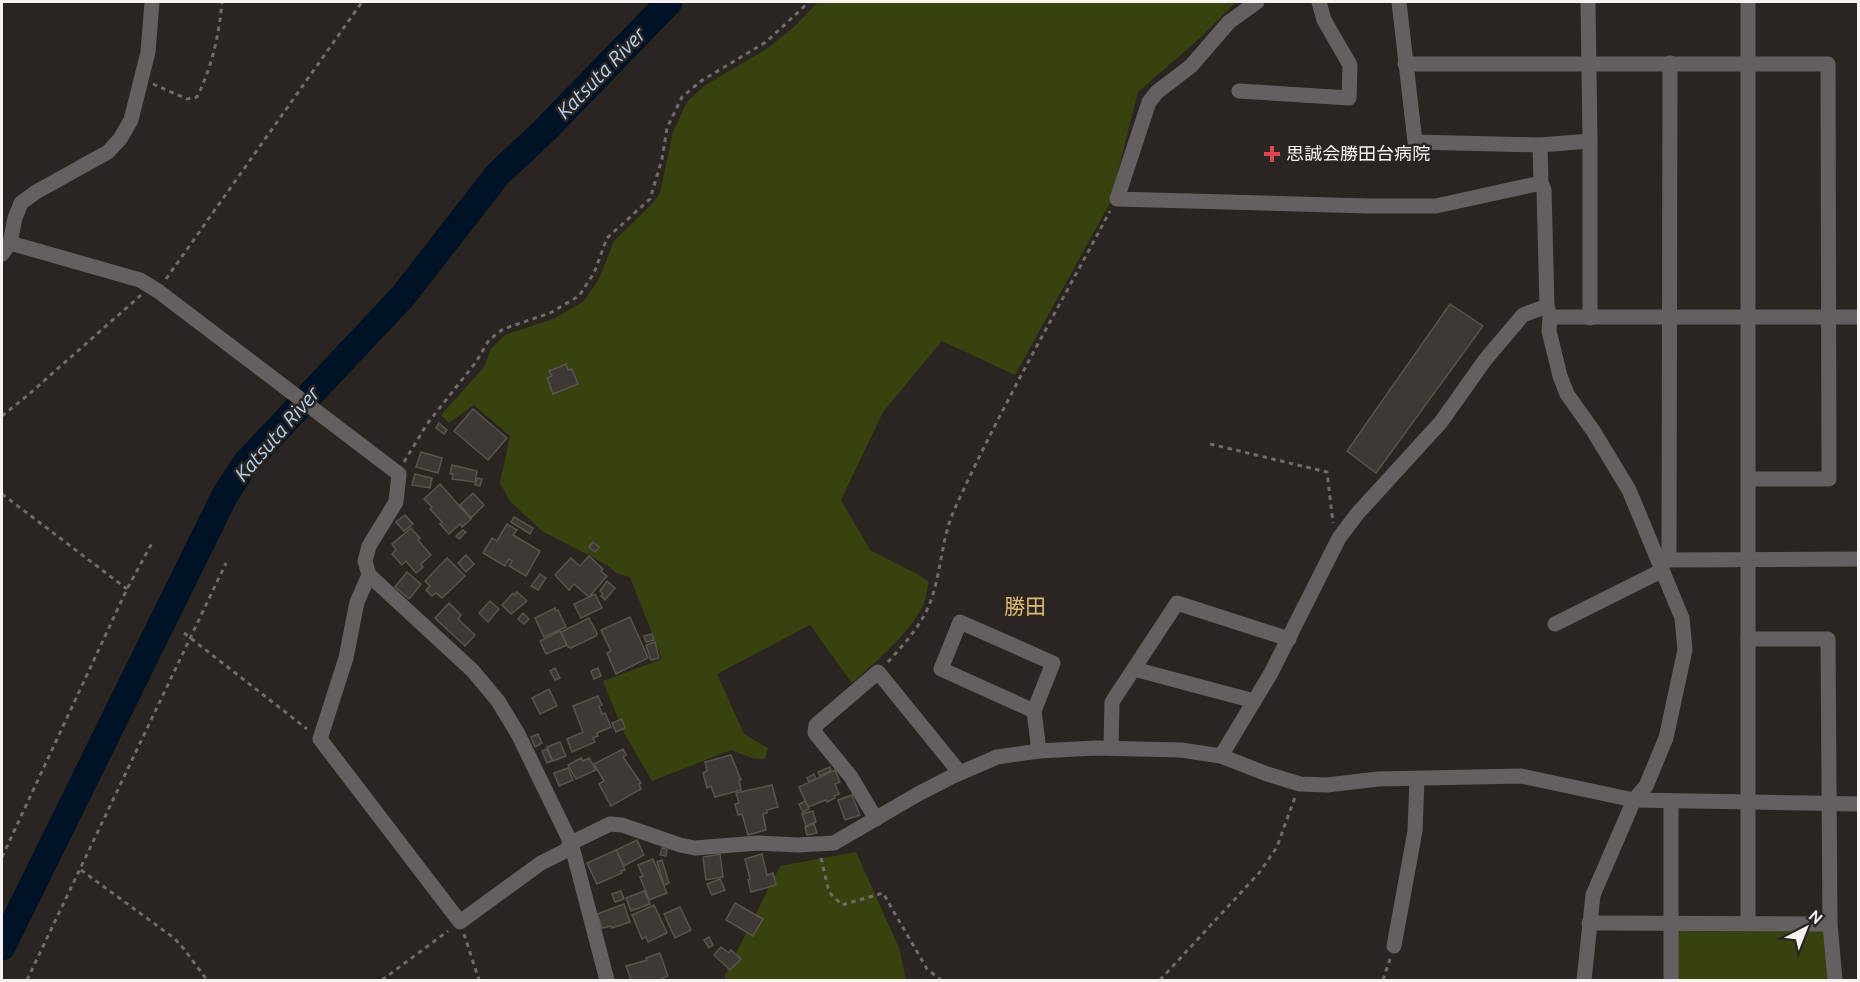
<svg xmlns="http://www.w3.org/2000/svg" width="1860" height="982" font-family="Ubuntu,'Noto Sans JP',sans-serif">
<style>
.green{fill:#38420f}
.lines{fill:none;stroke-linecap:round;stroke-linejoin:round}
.river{stroke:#001225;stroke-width:27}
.building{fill:#3f3935;stroke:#59534e;stroke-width:1.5}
.path{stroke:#706b67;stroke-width:3;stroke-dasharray:4.5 4.5;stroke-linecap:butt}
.minor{stroke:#646061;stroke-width:15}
.health-dot{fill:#e0444e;stroke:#2b2521;stroke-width:2}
.labels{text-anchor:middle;stroke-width:5;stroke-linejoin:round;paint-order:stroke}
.poi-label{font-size:18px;fill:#f6f2ef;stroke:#2b2521;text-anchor:start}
.water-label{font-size:20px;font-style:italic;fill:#b3d5f7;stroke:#2b2521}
.quarter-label{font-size:21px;fill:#deb971;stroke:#2b2521}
</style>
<rect width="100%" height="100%" fill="#2b2521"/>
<g class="green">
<path d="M818,2H1236L1201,37L1138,92L1110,203L1015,375L942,341L883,412L841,500L870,550L919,575L929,582C927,589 926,598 923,605C910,634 875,662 852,683L810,625L717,674L744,734L768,748L765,759L752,758L731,750L652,781L623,731L603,681L662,659L630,577L616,573L607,565L542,531L510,501L500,483L510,436L474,405L449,423L441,415L484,367L491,349L505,335L553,319L583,302L599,279L614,241L653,203L660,193L673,132L687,102L704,86L768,48L794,27Z"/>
<polygon points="856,852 899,948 906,980 725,980 725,975 780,866"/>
<polygon points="1678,928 1827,928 1830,980 1678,980"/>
</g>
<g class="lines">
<polyline class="river" points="2,947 225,495 245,464 403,296 498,174 543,132 669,2"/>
</g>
<g class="building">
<polygon points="1450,304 1483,326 1376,473 1347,451"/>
<polygon points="566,364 568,370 572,369 578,384 553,394 547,378 552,376 549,371"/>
<polygon points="473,409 507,438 488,460 454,431"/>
<polygon points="439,423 447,430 444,434 436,428"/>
<polygon points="421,452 442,458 438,473 416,467"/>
<polygon points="452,465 477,471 475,482 452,479 453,474 450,474"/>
<polygon points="415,474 432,478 430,488 412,485"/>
<polygon points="477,478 482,479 480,486 475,485"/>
<polygon points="440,484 471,519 462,527 460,524 449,534 440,524 442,522 430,509 432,507 424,499"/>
<polygon points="473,493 484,505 471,518 460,505"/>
<polygon points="405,515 413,524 404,531 396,522"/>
<polygon points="514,517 533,528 530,534 511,522"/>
<polygon points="507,524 517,530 513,535 540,551 526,576 509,566 512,561 509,559 505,566 483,553 492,538 497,541"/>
<polygon points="411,528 420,538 418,540 431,555 421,564 423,567 416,573 406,561 402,565 392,554 396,550 392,544"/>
<polygon points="463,530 466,532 459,539 456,536"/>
<polygon points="593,542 599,547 595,552 589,547"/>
<polygon points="466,555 474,564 466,572 458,563"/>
<polygon points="589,556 603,569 601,571 607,576 589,597 574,584 569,590 555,575 571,558 580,566"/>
<polygon points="447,558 465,576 442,598 436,593 432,596 426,590 430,586 425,581"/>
<polygon points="407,572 421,584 409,599 395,587"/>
<polygon points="540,574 546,578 538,590 531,586"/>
<polygon points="607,581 615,588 605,600 601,596 603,594 600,591"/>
<polygon points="517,592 527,601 511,614 502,605 513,593 515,595"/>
<polygon points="595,594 602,608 581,618 574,604"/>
<polygon points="490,601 499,609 488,622 479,613"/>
<polygon points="449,603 461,615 458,619 475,635 465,646 435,618"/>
<polygon points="555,608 556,611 558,610 566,627 544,637 535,618"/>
<polygon points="523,613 529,619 524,624 518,619"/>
<polygon points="630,617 648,658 616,674 607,653 611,651 601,630"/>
<polygon points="589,618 597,633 596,636 571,648 568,647 561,632"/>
<polygon points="560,631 567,645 546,654 540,641"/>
<polygon points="652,634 654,640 646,642 644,636"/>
<polygon points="655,642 659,658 651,660 646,645"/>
<polygon points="555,668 560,678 555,680 550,671"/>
<polygon points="598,668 601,676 594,679 591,671"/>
<polygon points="549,689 557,706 540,714 532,698"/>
<polygon points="598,696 602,705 599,706 602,714 605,713 611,727 597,733 598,736 593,738 595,742 572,752 567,739 583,732 573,706"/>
<polygon points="622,719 625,728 616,732 612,723"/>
<polygon points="538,734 542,743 535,747 531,737"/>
<polygon points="560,742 566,756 553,761 547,747"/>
<polygon points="547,749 552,761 547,763 542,751"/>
<polygon points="623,749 626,755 623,757 641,783 639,784 641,789 611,806 599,784 604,781 594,764"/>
<polygon points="731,755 741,780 739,780 741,790 715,797 711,786 707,788 703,773 707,771 705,762"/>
<polygon points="581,758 583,761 589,758 596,770 576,779 568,765"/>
<polygon points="830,767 831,771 820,776 818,772"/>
<polygon points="568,768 573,780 559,786 554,773"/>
<polygon points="835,770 840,782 835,784 839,794 834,796 835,798 827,802 826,800 808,807 799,787"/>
<polygon points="814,774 816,779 809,782 807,778"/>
<polygon points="772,785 778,807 767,810 767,813 763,814 766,830 748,835 742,814 738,815 735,804 739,803 736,793"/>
<polygon points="852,795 860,815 845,820 838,800"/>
<polygon points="805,801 809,809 803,812 799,804"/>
<polygon points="813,811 816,822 806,826 802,814"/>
<polygon points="814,824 817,833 807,835 805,827"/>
<polygon points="637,840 644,855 624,866 616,850"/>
<polygon points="662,848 667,849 666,856 660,855"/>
<polygon points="616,850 625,870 621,871 622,873 597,884 587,863"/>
<polygon points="720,854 723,877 706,880 703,857"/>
<polygon points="762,854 767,875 773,873 776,885 751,892 748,880 750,879 745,859"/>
<polygon points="653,859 667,893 649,900 640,877 643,876 638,865"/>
<polygon points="662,860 669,883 664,885 657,862"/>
<polygon points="720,879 725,890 712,895 707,884"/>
<polygon points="621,891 624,899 615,902 612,894"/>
<polygon points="644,891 650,904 631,911 626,898"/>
<polygon points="735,903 763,919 753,936 726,920"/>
<polygon points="624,904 630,922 612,928 611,926 602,928 597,914"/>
<polygon points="654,905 667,933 648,942 646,937 642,939 632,915"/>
<polygon points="680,907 691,930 675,938 664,914"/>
<polygon points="709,937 713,945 709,948 704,940"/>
<polygon points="721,947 729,953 731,950 741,959 730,970 714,955"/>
<polygon points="660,953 668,976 661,979 661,980 631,980 626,966 647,960 646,958"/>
</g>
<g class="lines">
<g class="path">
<path d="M153,84L187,99L197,97C212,66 219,36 222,2"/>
<polyline points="166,279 362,2"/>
<polyline points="2,416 28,395 141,295"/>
<polyline points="1210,444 1327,472 1333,523"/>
<polyline points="404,462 427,424 476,362 489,340 503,329 550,313 579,296 594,273 607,238 650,199 662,159 667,128 682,97 701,81 766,42 809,2"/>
<polyline points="2,494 127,589"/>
<polyline points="184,633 307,729"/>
<path d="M888,662C904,644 921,626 930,603C942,571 941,537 956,506C1002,405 1058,309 1110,211"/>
<polyline points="2,857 127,589 152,543"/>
<polyline points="821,858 829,892 842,905 883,893 927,969 941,980"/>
<polyline points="81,870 174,938 184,949 207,980"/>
<polyline points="464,934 479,980"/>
<polyline points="27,980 226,563"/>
<polyline points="382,980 448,931"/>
<polyline points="1160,980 1259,873 1277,847 1295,797"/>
<polyline points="1383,980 1390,959"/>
</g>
<g class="minor">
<polyline points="1257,2 1229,22 1191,66 1157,92 1149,102 1117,199 1368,206 1436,206 1541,183"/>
<polyline points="1399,2 1415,142 1540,145 1590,141 1590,318"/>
<polyline points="1588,2 1590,141"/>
<polyline points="1748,2 1748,923"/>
<polyline points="1405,64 1828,64 1829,479 1749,479"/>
<polyline points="1239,91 1349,98 1350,65 1324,20 1319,2"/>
<polyline points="1540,145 1541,183 1544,190 1547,306"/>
<polyline points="10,243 140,280 158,291 399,474 396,502 369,546 365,561 369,575 473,671 498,701 518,734 571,843 607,980"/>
<polyline points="2,254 10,243 15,218 21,203 36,192 108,152 120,139 131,120 148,52 152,2"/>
<polyline points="1550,317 1858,317"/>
<polyline points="1661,560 1858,559"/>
<polyline points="1669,560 1670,63"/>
<polyline points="369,575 357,602 346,658 320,739 460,922 541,863 565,851 571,843 610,824 622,825 680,845 695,848 758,843 798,845 834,843 918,794 953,776 997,757 1039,751 1096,748 1181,750 1221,756 1267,774 1300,784 1327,785 1378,779 1521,776 1634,800 1858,804"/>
<polyline points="1555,624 1661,571"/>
<polyline points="1748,639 1828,639 1830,924 1835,980"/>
<polyline points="1134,669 1254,701"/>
<polyline points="1034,711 941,669 960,622 1053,663 1034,711 1039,751"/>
<polyline points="1111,748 1112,702 1177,603 1289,639"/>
<polyline points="1221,756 1271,673 1339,538 1357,514 1441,422 1485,360 1523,315 1547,306 1550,317 1549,331 1560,376 1567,394 1594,432 1629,490 1682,618 1685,650 1666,738 1646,786 1634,800 1593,895 1584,980"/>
<polyline points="876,819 851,777 815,733 816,725 878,672 960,773"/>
<polyline points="1589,923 1830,924"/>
<polyline points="1394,946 1415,831 1417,779"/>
<polyline points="1671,980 1671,801"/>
</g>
</g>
<path class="health-dot" d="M1269 145h6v6h6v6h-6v6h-6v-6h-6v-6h6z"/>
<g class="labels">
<g class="poi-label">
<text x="1286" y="160">思誠会勝田台病院</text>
</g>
<g class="water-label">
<text transform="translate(601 73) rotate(-46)" y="7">Katsuta River</text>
<text transform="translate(277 434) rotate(-49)" y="7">Katsuta River</text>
</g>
<g class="quarter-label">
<text x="1025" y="614">勝田</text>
</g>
</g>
<rect width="1860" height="982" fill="none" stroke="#f6f2ef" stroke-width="6"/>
<g transform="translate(1806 928) rotate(42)" stroke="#2b2521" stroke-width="4.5" paint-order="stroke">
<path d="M0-4.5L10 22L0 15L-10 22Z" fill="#f6f2ef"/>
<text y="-9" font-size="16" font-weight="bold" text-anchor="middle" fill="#f6f2ef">N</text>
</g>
</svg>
